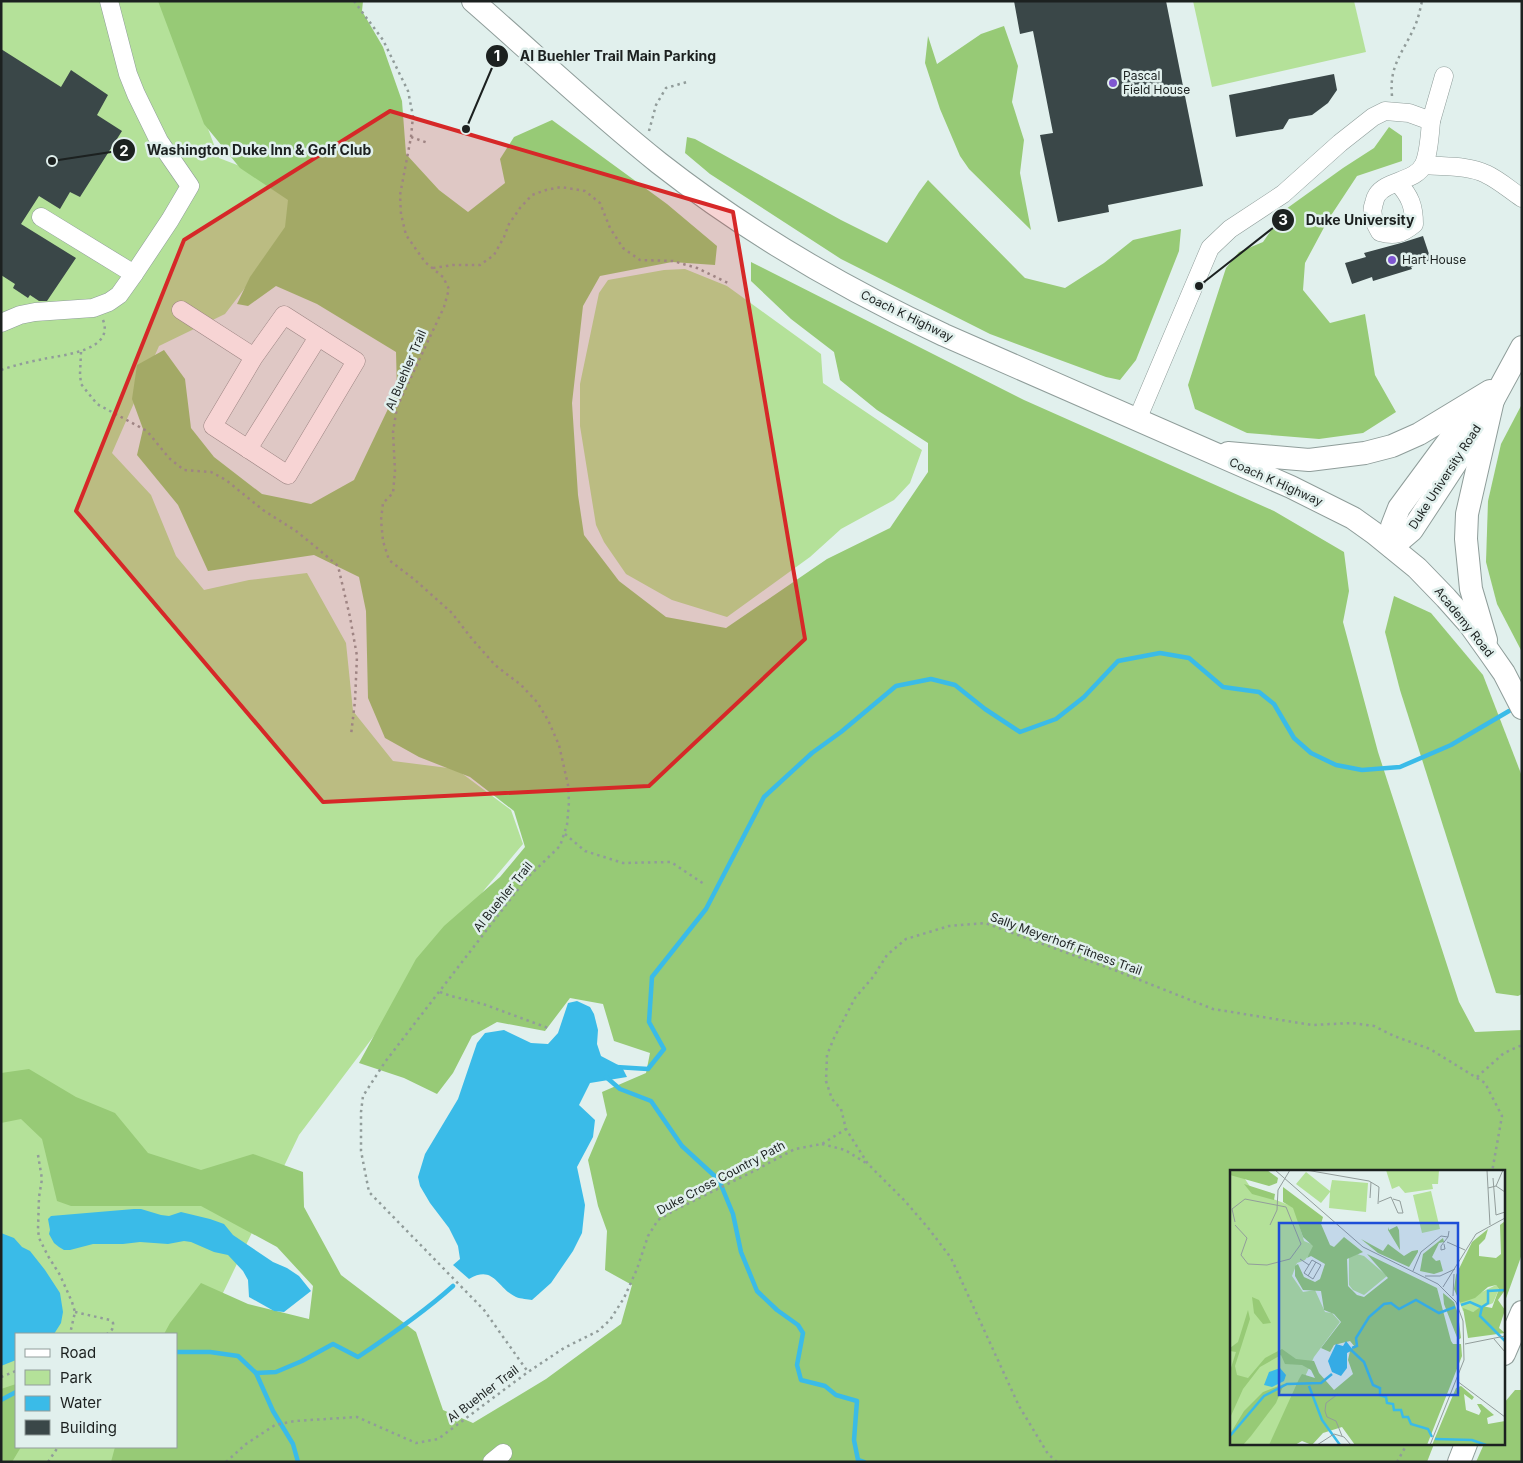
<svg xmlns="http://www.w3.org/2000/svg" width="1523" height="1463" font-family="Inter,sans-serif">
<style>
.green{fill:#b4e199}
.forest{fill:#97ca76}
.water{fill:#3abbe8}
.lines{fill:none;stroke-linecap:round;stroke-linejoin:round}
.stream{stroke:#3abbe8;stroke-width:4.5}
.building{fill:#3a4748}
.minor-casing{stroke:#8f9d9a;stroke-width:19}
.major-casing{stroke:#8f9d9a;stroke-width:24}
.path{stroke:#919c9a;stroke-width:2.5;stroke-dasharray:2.5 4;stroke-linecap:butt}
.minor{stroke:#fff;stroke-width:18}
.major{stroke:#fff;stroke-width:22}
.marked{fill:#d62828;fill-opacity:0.2;stroke:#d62828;stroke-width:4;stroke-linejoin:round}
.poi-dot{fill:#7f57d1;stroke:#e1f0ed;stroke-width:2}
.labels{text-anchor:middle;stroke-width:5;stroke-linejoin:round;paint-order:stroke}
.poi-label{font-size:12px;fill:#1c2120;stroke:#e1f0ed;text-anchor:start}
.street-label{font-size:12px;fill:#1c2120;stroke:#e1f0ed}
.inset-river{fill:none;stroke:#3abbe8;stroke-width:2.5}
.inset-road{fill:none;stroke:#929d9b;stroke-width:1}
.view{fill:#1d4ed8;fill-opacity:0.15;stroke:#1d4ed8;stroke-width:2.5}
.inset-edge{fill:none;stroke:#1c2120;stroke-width:2.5}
.leader{fill:none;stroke:#1c2120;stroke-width:2}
.callout-dot{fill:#1c2120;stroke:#e1f0ed;stroke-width:2}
.mark-label{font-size:15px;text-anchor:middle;font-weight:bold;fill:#fff}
.callout-label{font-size:14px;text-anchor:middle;font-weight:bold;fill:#1c2120;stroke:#e1f0ed;stroke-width:5;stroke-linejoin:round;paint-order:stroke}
</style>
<rect width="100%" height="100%" fill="#e1f0ed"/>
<g class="green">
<polygon points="1,1 160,1 219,158 320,197 281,241 225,314 159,346 112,453 151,495 176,556 204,590 249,580 307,573 346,643 353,711 393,761 456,769 511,810 523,844 485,889 299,1135 195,1351 176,1334 16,1334 16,1447 157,1447 151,1462 1,1462"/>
<polygon points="1193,1 1354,1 1366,52 1212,87"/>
<polygon points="685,269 727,286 821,354 823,383 922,450 910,483 894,500 841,529 810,557 727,617 672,600 626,574 604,542 596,525 580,426 580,384 599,293 608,280 664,270"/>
</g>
<g class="forest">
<polygon points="158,1 363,1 362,11 383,47 402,101 406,154 439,190 468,212 505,183 500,159 514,137 552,120 667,204 717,246 715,265 672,262 600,276 583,306 572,403 578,495 584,535 619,581 666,617 726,628 827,559 890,528 928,472 928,443 877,410 840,380 834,352 791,319 751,281 751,262 1024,400 1274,511 1344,552 1349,591 1343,622 1378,752 1459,1002 1475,1032 1522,1030 1522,1254 1504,1304 1504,1172 1232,1172 1232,1444 1434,1444 1427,1462 111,1462 115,1447 176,1447 176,1334 164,1334 170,1323 201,1283 248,1304 309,1319 313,1286 277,1247 201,1206 71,1206 57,1201 42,1139 21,1119 1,1123 1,1073 29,1069 76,1097 115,1113 148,1153 201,1170 253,1154 303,1172 304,1207 341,1275 416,1332 443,1410 473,1423 546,1379 621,1324 632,1285 605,1270 607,1231 598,1206 588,1160 607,1115 602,1092 646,1073 650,1053 614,1041 603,1004 570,998 545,1031 497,1022 472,1036 453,1073 437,1094 404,1078 359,1063 416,959 444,926 500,877 525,847 514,811 470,777 419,757 385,738 368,698 366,611 359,577 314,555 208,571 178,505 137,455 143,429 132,399 137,365 164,350 185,379 191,428 214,457 262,494 311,504 354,480 397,390 396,352 317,304 276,286 248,306 237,304 250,277 285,227 288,200 240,168 204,124"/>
<polygon points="1004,26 1018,66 1012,102 1024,140 1020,173 1031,230 969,169 960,156 940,109 925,63 928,36 937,64 981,34"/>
<polygon points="1389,127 1402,136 1402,161 1357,176 1328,220 1305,263 1303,290 1330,323 1365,314 1375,375 1396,412 1363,433 1319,439 1247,433 1195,409 1188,385 1226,268 1239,252 1263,242 1286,209 1343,168 1374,148"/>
<polygon points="687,137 695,139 841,220 887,243 919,192 928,180 1025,278 1065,288 1104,263 1133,240 1181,229 1179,251 1136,360 1120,380 1106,377 990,334 841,259 710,174 685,153"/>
<polygon points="1522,404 1522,652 1497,604 1486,562 1488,501 1501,444"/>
<polygon points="1394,596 1431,613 1483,675 1520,771 1522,777 1522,994 1518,996 1496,993 1400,690 1385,632"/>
<polygon points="16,1384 16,1447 21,1447 12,1462 1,1462 1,1389"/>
<polygon points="1515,1390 1522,1390 1522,1462 1476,1462 1484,1444 1504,1444 1504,1403"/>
</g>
<g class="water">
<path d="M577,1001L590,1007L594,1014L598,1030L597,1044L601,1056L622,1067L627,1077L590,1083L579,1105L595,1120L593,1137L577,1167L585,1205L582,1233L573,1251L551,1283L532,1300C528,1299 521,1299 516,1297C497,1288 494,1264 469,1279L453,1265L460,1259L458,1246L449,1228L430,1203L420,1186L418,1177L425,1154L458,1099L477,1043L485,1033L504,1030L531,1043L548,1044L558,1033L568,1003Z"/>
<polygon points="134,1209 141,1209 161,1215 169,1216 181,1212 210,1219 224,1224 233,1235 273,1262 287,1268 299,1276 311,1291 284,1312 274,1311 249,1297 248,1280 243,1271 228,1255 214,1252 191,1242 184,1241 168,1244 140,1242 123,1244 93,1244 70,1250 64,1250 59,1247 54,1243 49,1234 50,1230 48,1219 51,1216"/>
<polygon points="1,1233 14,1238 22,1247 30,1251 45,1270 60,1293 63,1312 61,1323 54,1334 16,1334 16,1360 1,1366"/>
</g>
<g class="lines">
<g class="stream">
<polyline points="616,1067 648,1069 664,1049 649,1022 652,977 706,909 764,797 812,753 841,732 896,686 931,679 955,685 985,709 1020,732 1056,719 1084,697 1118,661 1160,653 1189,658 1223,687 1259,692 1274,704 1294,738 1311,753 1336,765 1362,770 1400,767 1451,745 1509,711"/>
<polyline points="606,1077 620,1089 651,1101 682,1146 719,1180 733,1214 741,1252 757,1291 777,1310 798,1325 803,1333 797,1365 801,1380 825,1386 836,1395 857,1401 854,1440 858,1460 864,1462"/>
<path d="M176,1352H210L238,1356L256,1373L276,1372L302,1361L333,1344L358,1357C391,1335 423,1313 453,1286"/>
<polyline points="256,1373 273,1411 293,1444 298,1462"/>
<polyline points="1,1400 16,1392"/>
</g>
</g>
<g class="building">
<polygon points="1014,1 1166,1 1203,186 1108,205 1109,212 1058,222 1040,135 1053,133 1033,31 1020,34"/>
<polygon points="1,49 61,87 71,70 108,95 97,115 122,131 80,197 70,192 60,209 39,196 21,224 76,258 47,301 39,301 30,295 28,298 13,288 15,284 1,275"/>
<polygon points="1334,74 1337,90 1328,103 1312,115 1289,119 1283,129 1236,137 1229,95"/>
<polygon points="1423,236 1431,260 1411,267 1412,269 1373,281 1372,277 1352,284 1345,263 1366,257 1364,253 1401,243"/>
</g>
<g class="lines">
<g class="minor-casing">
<g id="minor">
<path d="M1424,165C1444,167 1468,165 1486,174C1499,180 1510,190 1522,198"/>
<path d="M1398,183C1410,196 1414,206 1414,224C1402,234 1394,236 1380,232C1374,222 1370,214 1374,203C1375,200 1375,198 1377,195C1386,180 1416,182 1424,164C1429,153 1430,133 1431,121"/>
<polyline points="41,217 134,274"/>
<polyline points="181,310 254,357 213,426 288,475 356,361 284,315 254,357"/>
<polyline points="1,323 20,315 35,312 93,308 109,302 119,295 134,274 170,220 190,186 159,141 136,94 128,74 109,1"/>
<polyline points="1137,420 1210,248 1230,229 1283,194 1340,143 1373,117 1385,111 1409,113 1431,121 1444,76"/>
<polyline points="248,449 318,337"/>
<polyline points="492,1462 503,1453"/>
</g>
</g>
<g class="major-casing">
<g id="major">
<path d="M473,1C535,55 595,112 659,163C747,232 843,288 944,335L1291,487L1353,518L1374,533L1417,568L1446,598L1470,625L1490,653L1504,673L1522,708"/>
<polyline points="1228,453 1309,460 1365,453 1392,446 1419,434 1490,391"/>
<polyline points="1392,547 1412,530 1473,437 1522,347"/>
<polyline points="1392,547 1392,526 1399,508 1467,416 1477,406"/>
<polyline points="1486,640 1471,589 1466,539 1467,514 1493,400"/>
<polyline points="1504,1354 1522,1312"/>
<polyline points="1459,1462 1466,1444"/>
</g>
</g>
<g class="path">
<polyline points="354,1 383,40 408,91 413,116 411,137 400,195 401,214 406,235 425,262 443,277 449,289 444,307 397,407 393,432 395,471 393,493 383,503 381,520 383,541 389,560 415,580 452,613 472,639 495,665 521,685 537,702 548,720 559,745 568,785 569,802 567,825 560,846 526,879 385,1062 363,1096 361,1112 361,1151 369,1192 484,1310 528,1372"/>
<path d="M1392,96C1389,66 1402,54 1414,28C1418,20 1420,10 1422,1"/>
<polyline points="649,131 656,105 666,88 687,82"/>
<polyline points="411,137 428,143"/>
<polyline points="433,268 453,265 480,265 494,255 504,237 509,224 520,208 532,195 546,190 561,187 585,191 600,203 610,228 623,248 640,260 673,261 697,268 728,283"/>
<polyline points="81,352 80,374 81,384 97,404 147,431 169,458 184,470 211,472 226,480 263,510 296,531 317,548 338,566 350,617 357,656 355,701 351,735"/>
<path d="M1,370C15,365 29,362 43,359C62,355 115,351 103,320"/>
<polyline points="565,834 585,851 623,863 671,862 704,884"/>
<polyline points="440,992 451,996 483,1004 548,1028"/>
<polyline points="1477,1077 1504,1053 1522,1045"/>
<polyline points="822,1144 845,1150 866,1163"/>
<polyline points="38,1155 42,1179 39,1197 38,1229 39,1238 48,1256 60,1275 72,1302 75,1312 70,1334"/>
<path d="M75,1312L110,1320L113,1323C114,1329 111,1331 107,1334"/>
<polyline points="1,1377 16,1371"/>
<polyline points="48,1462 58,1447"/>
<polyline points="226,1462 246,1444 275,1425 295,1421 357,1417 416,1443 438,1439 528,1372 564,1348 598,1331 610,1320 624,1298 637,1269 648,1236 658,1220 675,1210 752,1172 795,1149 822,1144 846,1129"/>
<polyline points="1057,1462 1048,1454 1019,1406 951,1258 929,1229 905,1201 868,1164 846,1129 841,1109 832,1099 826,1081 827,1055 834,1038 855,998 873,977 887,955 906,939 949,926 985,923 1117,971 1213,1009 1312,1025 1352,1023 1374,1026 1394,1036 1430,1049 1485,1083 1502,1116 1492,1172"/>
<polyline points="1397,1462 1407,1444"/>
</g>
<use href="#minor" class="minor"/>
<use href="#major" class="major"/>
</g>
<path class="marked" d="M390,111L733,212L805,639L649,786L323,802L76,511L184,240Z"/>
<g class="poi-dot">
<circle cx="1113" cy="83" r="5"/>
<circle cx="1392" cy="260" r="5"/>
</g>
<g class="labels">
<g class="poi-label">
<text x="1123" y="80">Pascal<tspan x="1123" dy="14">Field House</tspan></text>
<text x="1402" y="264">Hart House</text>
</g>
<g class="street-label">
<text transform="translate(907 316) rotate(26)" y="4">Coach K Highway</text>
<text transform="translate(406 370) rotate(-67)" y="4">Al Buehler Trail</text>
<text transform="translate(1445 477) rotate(-57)" y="4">Duke University Road</text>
<text transform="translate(1276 482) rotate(24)" y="4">Coach K Highway</text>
<text transform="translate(1464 622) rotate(51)" y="4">Academy Road</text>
<text transform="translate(503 897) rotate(-51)" y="4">Al Buehler Trail</text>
<text transform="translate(1066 944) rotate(20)" y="4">Sally Meyerhoff Fitness Trail</text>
<text transform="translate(721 1178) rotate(-28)" y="4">Duke Cross Country Path</text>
<text transform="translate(483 1394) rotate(-37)" y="4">Al Buehler Trail</text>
</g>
</g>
<g transform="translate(1230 1170)">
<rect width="275" height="275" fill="#e1f0ed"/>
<path d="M0,0H9L23,21L64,37L74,71L86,76L75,90L67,93L62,106L73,122L85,120L95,142L102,143L110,152L84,187L44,275H0ZM156,0H209L208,14H202L203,19L175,23L169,16L162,19ZM76,2L100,21L102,10L138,13L136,42L99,38L100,22L91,33L66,14ZM201,21L210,59L192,63L183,25ZM127,84L134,86L157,106L134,125L123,120L119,115V87ZM266,115L269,119L263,133L243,142L233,141L230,133Z" fill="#b4e199"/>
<path d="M0,0H37L48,8L47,13L39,16L0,5ZM14,14L45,24L44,30L22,24ZM53,17L93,47L91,54L100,75L104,77L114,67L133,82L117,89L118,116L127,125L134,127L158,108L137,84L207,118L221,171L223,174H231L232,186L197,275H125L112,257L93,263L82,275L72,271L65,275H39L69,209L72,204L85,208L81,200L72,195L55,194L51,185L30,197L13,219L0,248V201L6,182L0,181V178L8,172L18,140L20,149L5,196L7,205L18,208L35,188L52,179L66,189L84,191L89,203L104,220L123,204L118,190L120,181L125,177L120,171L104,175L100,182L91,178L111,152L104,144L94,140L91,121L73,120L65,106V96L68,94L74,107L85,112L90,109L95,94L81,86L77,88L83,76L73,67L63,38L53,32ZM275,51V120L268,130L275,140L269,158L275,163L238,168L233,138L243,142L252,136L262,138L269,119L266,115L258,117L245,128L230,133L224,119L226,105L242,72L258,59L255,69L249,75V86L266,88L271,84L270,55ZM167,56L169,60L170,80L158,60V57L159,60ZM213,68L214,72L209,73L202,87L206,91L210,90L213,101L204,104L190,101L193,84ZM131,69L153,81L158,74L174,86L182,81L188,80V82L179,97L148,83ZM213,123L224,132L228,144L231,168L228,170L214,134ZM22,127L29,130L41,153L33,154L24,143ZM54,214L46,233L21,266L13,275H0V264L14,241L33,222ZM231,216L244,227L242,230L234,224L236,240L249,245L251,241L247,234H251L264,245L257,248L258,254L275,251V275H202L226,218Z" fill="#97ca76"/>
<path d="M116,171L123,180L117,183V198L111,206L102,202L98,191L106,174L113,176ZM50,198L56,205L54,211L42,217L34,215L39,202Z" fill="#3abbe8"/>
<path class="inset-river" d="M275,120L258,121V133L252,137L250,146L275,171M231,135L240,132L251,137M122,178L127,176L126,168L139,147L154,134L161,133L169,139L186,130L209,143L225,137M120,179L134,192L143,215L150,218V225L156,227L157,233L163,234L164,240H171L173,247H178L181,254L198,259L202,267M79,216L92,250L110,275M0,266L34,226L57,214L91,213L102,204M205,269L242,270L256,275"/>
<path class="inset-road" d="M45,0L133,77L208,114L226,132L233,151L234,190L200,275M76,0L139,11L149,17L148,34M257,0L260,55M263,8L266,45L275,42M266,16L273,0M258,18L266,16L275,22M140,28L141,12M149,32L161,27L168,43H173L170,31L163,29M5,52L2,39L15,29L56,37L71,74L60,89L37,95L18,94L11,85L17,68L5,55M40,55L47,40L48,20L60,0M217,72L235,80M214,74L215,79L211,80V76L218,67M70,89L79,95L74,103L83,109L91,95L82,90L79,95M183,101L191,82L211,66L218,67L219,61M78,106L86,92M195,106H210L225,99M213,117L246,64L275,48M223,126L224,104M264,169L275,182M235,174L275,166M227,211L275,247M108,224L96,233L95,241L97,247L106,251L112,266M87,275L104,264L114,267L121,275"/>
<path class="view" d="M49,53H228V225H49Z"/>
<rect width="275" height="275" class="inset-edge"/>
</g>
<path class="leader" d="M466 129L497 56M52 161L124 150M1199 286L1283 220"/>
<g class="callout-dot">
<circle cx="466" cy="129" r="5"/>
<circle cx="52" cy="161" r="5"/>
<circle cx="1199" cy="286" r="5"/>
<circle cx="497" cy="56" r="12"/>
<circle cx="124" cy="150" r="12"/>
<circle cx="1283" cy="220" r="12"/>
</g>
<g class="mark-label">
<text x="497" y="61">1</text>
<text x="124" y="156">2</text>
<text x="1283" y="225">3</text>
</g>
<g class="callout-label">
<text x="618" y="61">Al Buehler Trail Main Parking</text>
<text x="259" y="155">Washington Duke Inn &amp; Golf Club</text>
<text x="1360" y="225">Duke University</text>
</g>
<rect width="1523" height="1463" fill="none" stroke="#1c2120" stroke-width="5"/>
<rect x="15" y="1333" width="162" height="115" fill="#e1f0ed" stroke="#929d9b"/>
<rect x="25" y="1349" width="25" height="8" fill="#ffffff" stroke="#929d9b"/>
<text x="60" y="1358" font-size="15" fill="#1c2120">Road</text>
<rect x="25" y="1370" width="25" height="15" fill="#b4e199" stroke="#929d9b"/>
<text x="60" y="1383" font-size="15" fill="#1c2120">Park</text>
<rect x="25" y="1396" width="25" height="15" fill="#3abbe8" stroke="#929d9b"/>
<text x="60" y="1408" font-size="15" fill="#1c2120">Water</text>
<rect x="25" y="1420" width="25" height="15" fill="#3a4748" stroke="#929d9b"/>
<text x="60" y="1433" font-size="15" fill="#1c2120">Building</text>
</svg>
